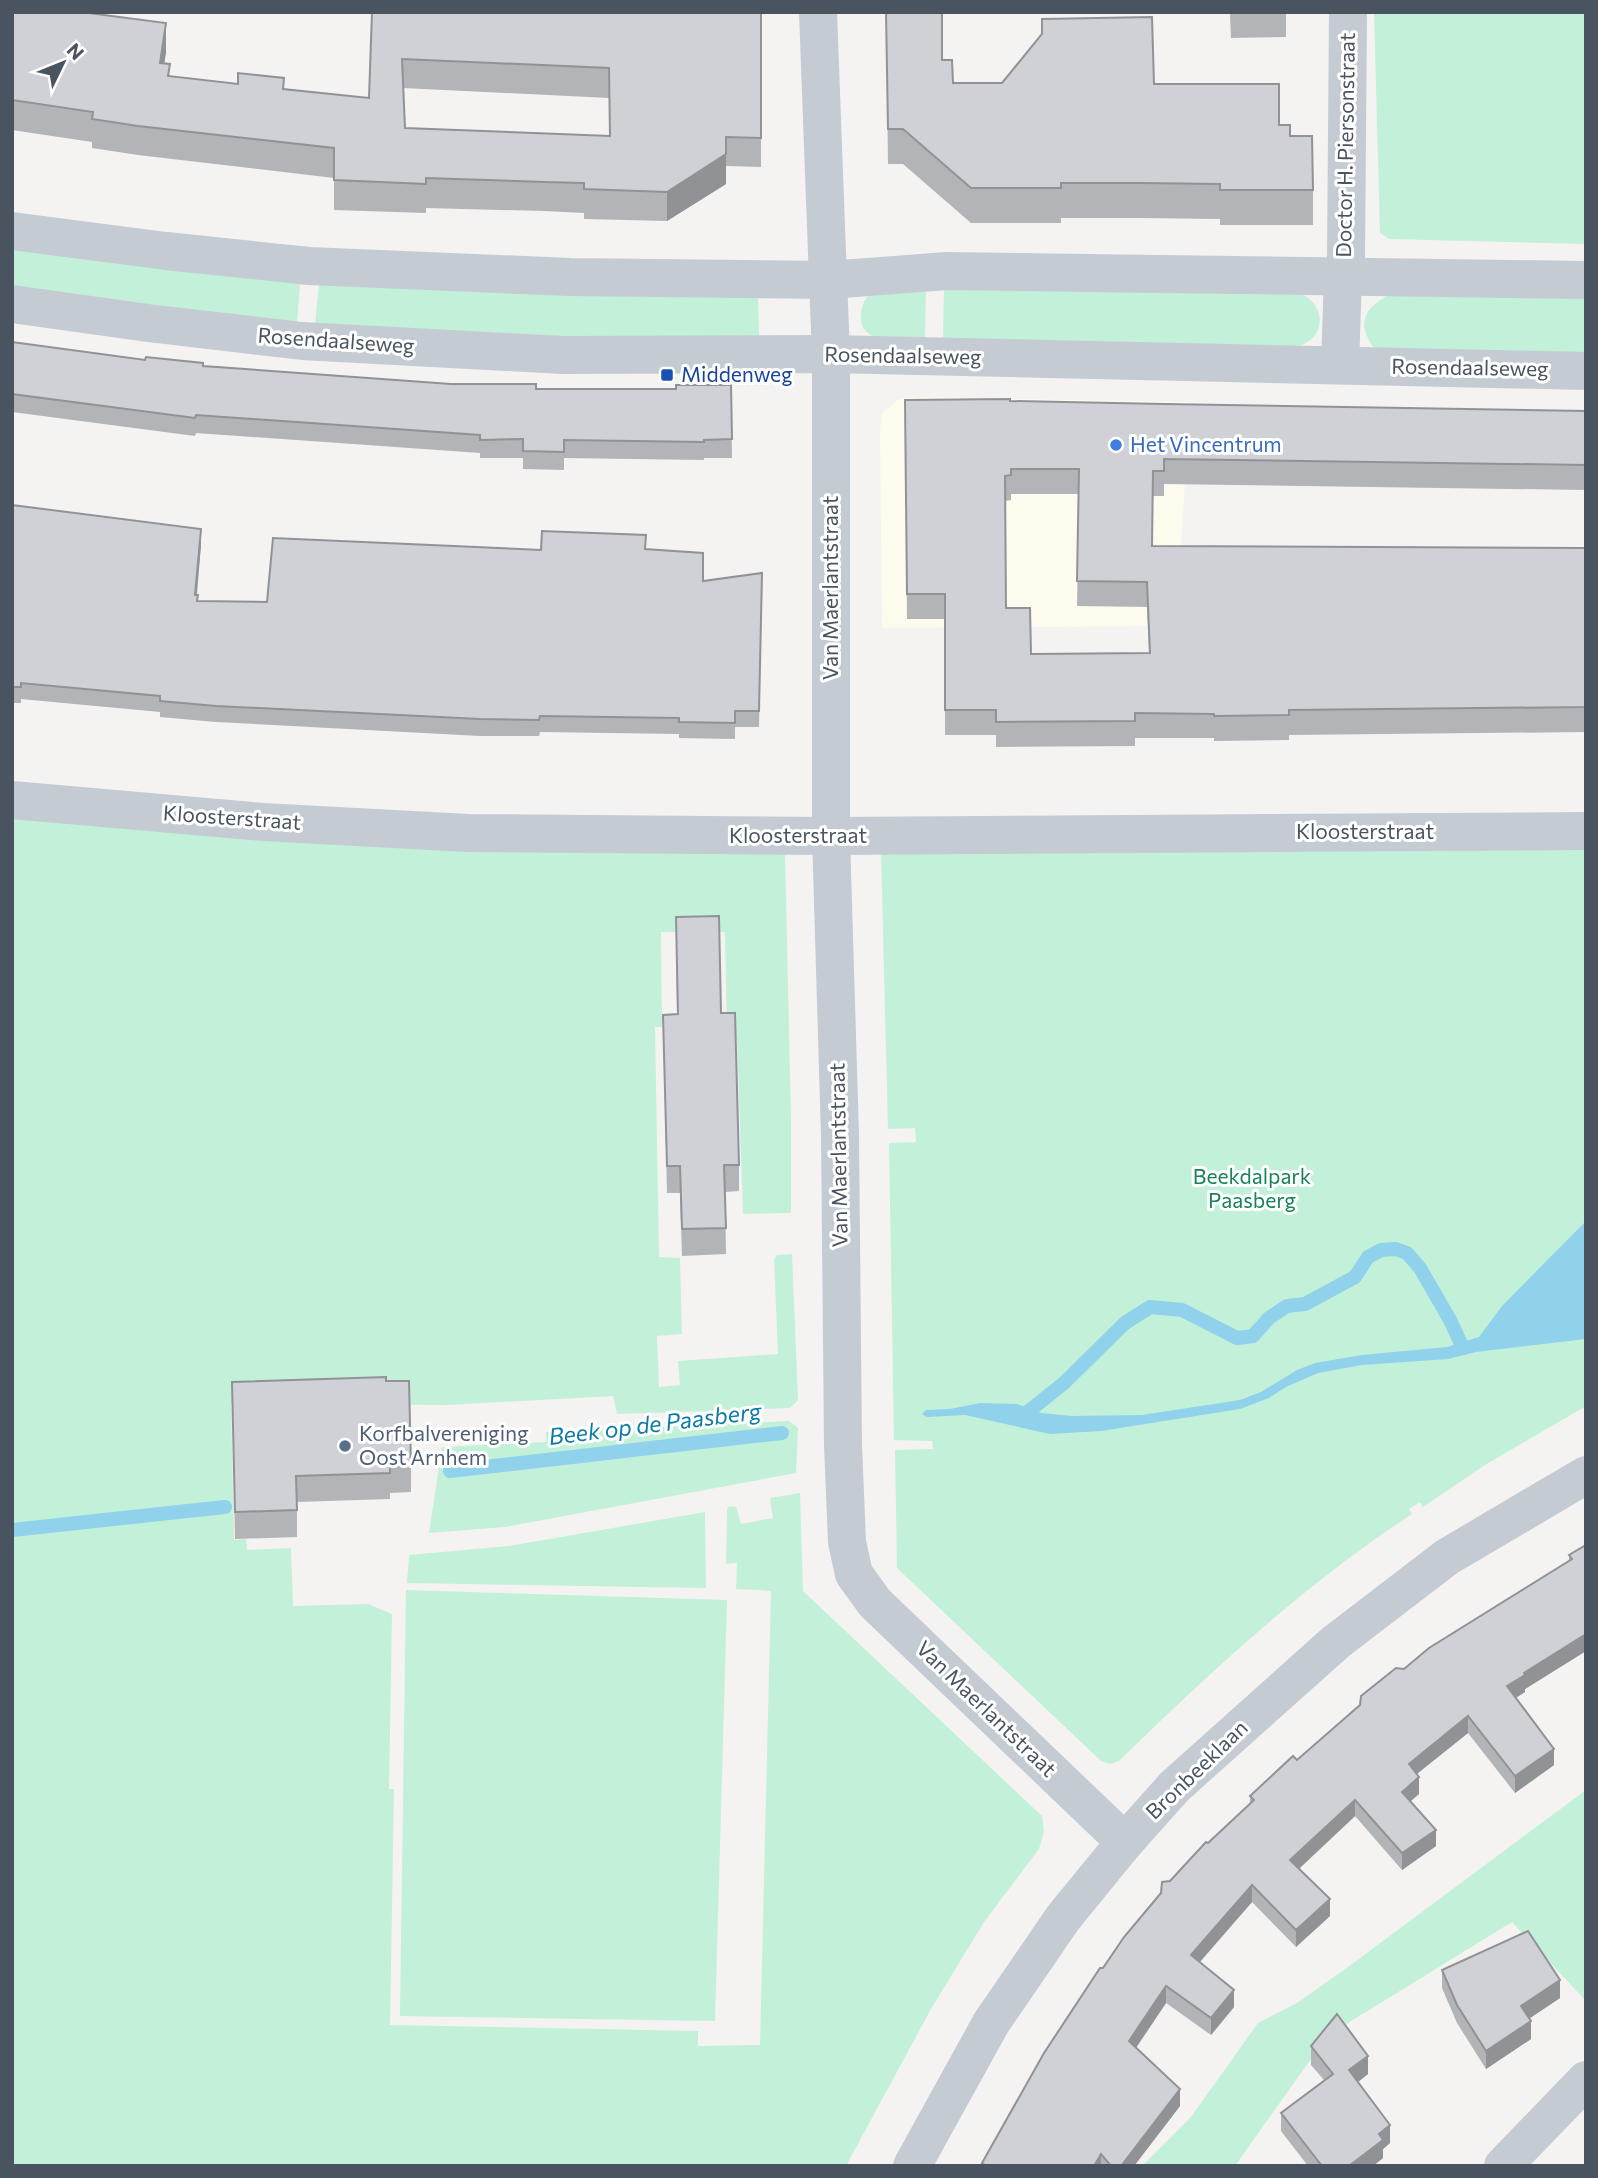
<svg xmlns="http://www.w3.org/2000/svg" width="1598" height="2178" font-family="Commissioner,sans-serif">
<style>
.commercial{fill:#fdfaee}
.green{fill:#c3f0d8}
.water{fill:#90d2ec}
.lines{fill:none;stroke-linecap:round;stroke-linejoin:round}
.stream{stroke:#90d2ec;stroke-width:14}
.minor{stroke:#c4cbd3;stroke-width:38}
.tertiary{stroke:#c4cbd3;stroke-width:38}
.wall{fill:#b2b4b8;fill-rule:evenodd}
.shaded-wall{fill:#919296}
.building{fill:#cfd1d6;stroke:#919296;stroke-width:2;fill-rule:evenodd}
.transit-dot{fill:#1a4fb4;stroke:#fff;stroke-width:2.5}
.shop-dot{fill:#3f7fe0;stroke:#fff;stroke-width:2.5}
.service-dot{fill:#5c6f8a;stroke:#fff;stroke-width:2.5}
.labels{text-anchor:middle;stroke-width:6;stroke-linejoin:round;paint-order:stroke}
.street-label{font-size:21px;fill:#4a5460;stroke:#fff}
.transit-label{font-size:21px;fill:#164399;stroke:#fff;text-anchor:start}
.shop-label{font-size:21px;fill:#366cbe;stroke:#fff;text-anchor:start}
.park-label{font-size:21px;fill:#188356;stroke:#fff}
.service-label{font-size:21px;fill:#4e5e75;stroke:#fff;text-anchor:start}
.water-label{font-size:23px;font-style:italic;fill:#0d7ba8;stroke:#fff}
</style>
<rect width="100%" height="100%" fill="#f4f3f2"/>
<polygon class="commercial" points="910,397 1190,402 1176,626 882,628 880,432 882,413 898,400"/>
<g class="green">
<polygon points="1374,12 1586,12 1586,244 1389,239 1380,233"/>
<polygon points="12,246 300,283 297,324 12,291"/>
<polygon points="319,285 758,298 759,336 562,339 315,325"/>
<path d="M926,288L925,341C905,340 858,346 861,315C862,303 865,298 874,291Z"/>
<path d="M944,288L1304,295C1329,311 1323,341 1295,347L943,341Z"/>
<path d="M1389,295L1586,297V362L1374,348C1356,323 1364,308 1389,295Z"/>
<polygon points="12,818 785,853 791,1119 791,1213 743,1214 737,1039 727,1039 725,932 661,932 662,1027 655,1027 659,1257 680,1258 682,1334 657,1336 659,1387 680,1385 678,1361 778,1354 774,1260 777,1255 792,1254 798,1400 790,1408 617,1414 613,1396 447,1405 231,1404 234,1540 246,1539 247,1550 291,1548 293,1606 368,1604 392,1614 389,1789 394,1789 390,2025 698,2031 698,2046 760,2045 771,1591 736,1589 737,1563 726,1564 727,1510 729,1506 736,1507 741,1524 773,1518 770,1498 800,1493 803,1591 1042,1816 1044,1831 1039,1849 984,1922 931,2009 846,2166 12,2166"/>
<path d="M1586,847V1406L1485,1465L1423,1507L1420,1502L1409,1509L1412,1514C1305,1584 1210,1672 1119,1761L1110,1764L1101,1761L897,1568L895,1450L933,1449L932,1441L894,1440L889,1143L916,1142L915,1128L888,1129L881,852Z"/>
<polygon points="789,1421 798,1428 796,1473 505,1527 429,1533 442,1447 546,1442 546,1432"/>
<polygon points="705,1512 706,1588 407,1583 409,1555 509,1546"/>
<polygon points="406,1590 727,1600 715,2021 400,2016"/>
<polygon points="1586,1790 1586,2001 1512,1922 1335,2031 1308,2063 1235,2166 1142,2166 1191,2117 1258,2023 1297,2003 1348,1967"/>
</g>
<polygon class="water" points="1586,1221 1586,1339 1476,1352 1448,1359 1362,1365 1318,1373 1286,1387 1269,1398 1240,1409 1101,1431 1050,1434 965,1415 927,1417 922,1414 926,1410 950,1409 980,1403 1017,1404 1041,1413 1071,1416 1142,1415 1240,1400 1261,1392 1297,1370 1315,1363 1362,1355 1447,1347 1479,1337 1502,1306"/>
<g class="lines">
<g class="stream">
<polyline points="1024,1415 1064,1383 1125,1323 1150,1307 1182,1310 1237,1338 1253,1336 1269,1318 1287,1306 1305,1304 1355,1277 1368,1257 1381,1250 1396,1249 1407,1253 1420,1268 1450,1320 1463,1348"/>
<polyline points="450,1471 782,1433"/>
<polyline points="12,1530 225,1507"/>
</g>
<g class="minor">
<polyline points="818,12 828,280"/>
<polyline points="1343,277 1346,258 1348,12"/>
<polyline points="831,354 831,836 840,1136 843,1445 847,1542 854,1574 875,1603 1125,1842"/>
<polyline points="12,800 263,822 468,833 831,836 1586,831"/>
<polyline points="1503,2166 1586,2080"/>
</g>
<g class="tertiary">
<polyline points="12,231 166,251 309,266 570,277 828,280 947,271 1586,280"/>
<polyline points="828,280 831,354"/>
<polyline points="12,304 148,323 302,341 563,355 831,354 1586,371"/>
<polyline points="1340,365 1343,277"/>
<polyline points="912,2166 991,2023 1063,1918 1125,1842 1174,1787 1336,1642 1447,1557 1586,1475"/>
</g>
</g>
<g class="wall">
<path d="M12,12L166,52L164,63L170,76L369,98L372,12H761V167L726,166V184L667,221L584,219V213L544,211L426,208V213L334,210V178L138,155L92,148V142L12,130ZM403,88L609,98V136L405,128Z"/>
<polygon points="886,12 942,60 953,83 1154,84 1279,125 1290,136 1313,190 1313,225 1220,225 1220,219 1141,218 1061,218 1061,223 971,223 903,164 888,164"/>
<polygon points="1220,12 1286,12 1286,37 1231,38 1230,14 1220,14"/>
<polygon points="12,342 145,360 203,366 451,384 536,389 676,389 731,385 732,458 704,458 704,460 564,458 564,470 523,469 523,458 480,458 480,453 196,433 195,436 12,412"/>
<path d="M905,400L1010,401L1586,411V490L1164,484V496H1153V546L1586,548V732L1289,735V740L1214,741V738H1135V746L996,747V735H945V619H907ZM1011,494H1079L1077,606L1147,607L1149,653L1031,654L1006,608L1005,501L1011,500Z"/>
<polygon points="12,505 201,545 197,595 198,601 267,602 541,550 646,549 703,581 762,573 759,727 735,727 735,739 679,738 679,734 540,732 539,736 480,736 216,722 160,717 160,712 21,699 21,703 12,703"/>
<polygon points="676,944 721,1013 739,1165 739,1191 725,1192 726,1254 682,1256 680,1193 667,1193 663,1015 677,1014"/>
<polygon points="386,1381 411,1466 411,1492 390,1493 390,1499 297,1502 297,1537 235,1539 232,1382"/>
<polygon points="1586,1545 1586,1651 1525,1689 1525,1692 1516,1698 1554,1765 1515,1793 1468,1733 1417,1774 1419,1794 1411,1801 1436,1846 1402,1870 1355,1816 1299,1869 1330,1916 1296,1947 1252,1902 1200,1962 1234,2007 1211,2035 1166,2003 1136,2048 1180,2106 1134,2166 982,2166 982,2163 1103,1968 1170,1881 1208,1843 1250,1804 1250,1796 1297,1760 1404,1669 1569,1561 1569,1555"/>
<polygon points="1442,1970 1560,1998 1530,2018 1531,2039 1486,2069 1457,2023 1442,1988"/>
<polygon points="1311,2046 1368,2074 1358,2082 1390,2143 1383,2149 1383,2158 1373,2166 1308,2166 1281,2131 1281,2113 1324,2080 1311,2065"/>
</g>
<g class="shaded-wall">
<polygon points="166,23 166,52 160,92 160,63"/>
<polygon points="726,154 726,184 667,221 667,192"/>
<polygon points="201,529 201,545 195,611 195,595"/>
<polygon points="1586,1634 1586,1651 1525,1689 1525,1692 1507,1703 1507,1686 1524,1673"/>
<polygon points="1468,1716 1468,1733 1409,1780 1409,1764"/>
<polygon points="1554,1749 1554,1765 1515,1793 1515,1776"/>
<polygon points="1419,1777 1419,1794 1402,1808 1402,1792"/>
<polygon points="1355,1800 1355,1816 1290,1877 1290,1860"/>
<polygon points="1436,1830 1436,1846 1402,1870 1402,1853"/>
<polygon points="1252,1885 1252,1902 1191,1972 1191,1955"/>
<polygon points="1330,1899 1330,1916 1296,1947 1296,1930"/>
<polygon points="1560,1980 1560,1998 1521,2024 1521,2006"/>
<polygon points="1166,1986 1166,2003 1129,2058 1129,2041"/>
<polygon points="1234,1990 1234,2007 1211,2035 1211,2018"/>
<polygon points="1531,2021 1531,2039 1486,2069 1486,2051"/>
<polygon points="1368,2056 1368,2074 1349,2089 1349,2070"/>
<polygon points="1180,2089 1180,2106 1134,2166 1121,2166"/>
<polygon points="1390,2125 1390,2143 1383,2149 1383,2158 1373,2166 1349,2166 1379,2134"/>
<polygon points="1101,2154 1101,2166 1094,2166"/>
</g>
<g class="building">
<path d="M12,12H81L166,23L160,63L170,64L168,76L238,84V73L284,78L283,89L369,98L372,12H761V138L726,137V154L667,192L584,189V183L544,182L426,178V184L334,180V148L138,126L92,119L93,112L12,100ZM402,59L609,68L610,136L405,128Z"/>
<polygon points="886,12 942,12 942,60 952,60 953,83 1002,83 1042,34 1042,19 1152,17 1154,84 1279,84 1279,125 1290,125 1290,136 1312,136 1313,190 1220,190 1220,184 1141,183 1061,183 1061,188 971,188 903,129 888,129"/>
<polygon points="12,342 145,360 146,357 203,363 203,366 451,384 536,384 536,389 676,389 676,385 731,385 732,439 704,440 704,442 564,440 564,452 523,451 523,439 480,440 480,435 196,415 195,418 12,394"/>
<path d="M1010,399V401L1164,404L1586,411V465L1164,459V471H1153L1152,546L1586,548V707L1289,710V715L1214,716V714L1135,713V721L996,722V710H945V594H907L905,400ZM1011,469H1079L1077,581L1147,582L1150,653L1031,654L1030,608H1006L1005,476L1011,475Z"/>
<polygon points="12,505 201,529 195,595 198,595 197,601 267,602 273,538 541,550 542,531 646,535 645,549 703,553 703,581 762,573 759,711 735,711 735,723 679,722 679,718 540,716 539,720 480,719 216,706 160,701 160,696 21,683 21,687 12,687"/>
<polygon points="719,916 721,1013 735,1013 739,1165 724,1165 726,1228 682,1229 680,1166 667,1166 663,1015 678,1014 676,917"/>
<polygon points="386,1377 386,1381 409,1381 411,1466 390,1466 390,1473 296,1476 297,1510 235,1512 232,1382"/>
<polygon points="1586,1545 1586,1634 1524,1673 1525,1675 1507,1686 1554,1749 1515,1776 1468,1716 1409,1764 1419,1777 1402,1792 1436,1830 1402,1853 1355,1800 1290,1860 1330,1899 1296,1930 1252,1885 1191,1955 1234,1990 1211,2018 1166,1986 1129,2041 1180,2089 1121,2166 1111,2166 1101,2154 1094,2166 986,2166 982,2163 1044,2053 1100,1968 1103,1968 1124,1937 1161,1893 1162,1882 1170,1881 1206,1842 1208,1843 1254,1800 1250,1796 1293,1756 1297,1760 1360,1705 1361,1696 1396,1668 1404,1669 1429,1648 1572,1559 1569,1555"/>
<polygon points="1528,1931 1560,1980 1521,2006 1531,2021 1486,2051 1457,2005 1442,1970"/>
<polygon points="1337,2014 1368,2056 1349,2070 1390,2125 1379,2134 1383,2140 1349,2166 1322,2166 1281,2113 1333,2074 1311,2046"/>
</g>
<rect class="transit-dot" x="660" y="368" width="14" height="14" rx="3.5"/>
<circle class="shop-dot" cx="1116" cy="445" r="7"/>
<circle class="service-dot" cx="345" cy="1446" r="7"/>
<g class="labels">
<g class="street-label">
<text transform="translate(1346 145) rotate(-89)" y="7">Doctor H. Piersonstraat</text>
<text transform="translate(336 341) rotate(4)" y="7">Rosendaalseweg</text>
<text transform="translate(903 356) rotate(1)" y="7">Rosendaalseweg</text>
<text transform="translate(1470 368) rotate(1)" y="7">Rosendaalseweg</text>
<text transform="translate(831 588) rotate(-90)" y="7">Van Maerlantstraat</text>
<text transform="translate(232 818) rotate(4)" y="7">Kloosterstraat</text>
<text x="1365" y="839">Kloosterstraat</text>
<text x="798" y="843">Kloosterstraat</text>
<text transform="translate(839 1155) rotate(-91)" y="7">Van Maerlantstraat</text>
<text transform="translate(986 1709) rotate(44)" y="7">Van Maerlantstraat</text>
<text transform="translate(1197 1770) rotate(-44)" y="7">Bronbeeklaan</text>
</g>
<g class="transit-label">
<text x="681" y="382">Middenweg</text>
</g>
<g class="shop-label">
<text x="1130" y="452">Het Vincentrum</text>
</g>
<g class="park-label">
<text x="1252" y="1184">Beekdalpark<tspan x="1252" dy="24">Paasberg</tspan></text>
</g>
<g class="service-label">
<text x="359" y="1441">Korfbalvereniging<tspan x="359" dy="24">Oost Arnhem</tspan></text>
</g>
<g class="water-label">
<text transform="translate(655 1424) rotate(-7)" y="8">Beek op de Paasberg</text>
</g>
</g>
<rect width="1598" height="2178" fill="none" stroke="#4a5460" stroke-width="28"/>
<g transform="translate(63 63) rotate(47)" stroke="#ffffff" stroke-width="5" paint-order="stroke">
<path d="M0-5L12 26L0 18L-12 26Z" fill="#4a5460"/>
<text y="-10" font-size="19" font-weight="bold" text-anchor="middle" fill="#4a5460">N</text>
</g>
</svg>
